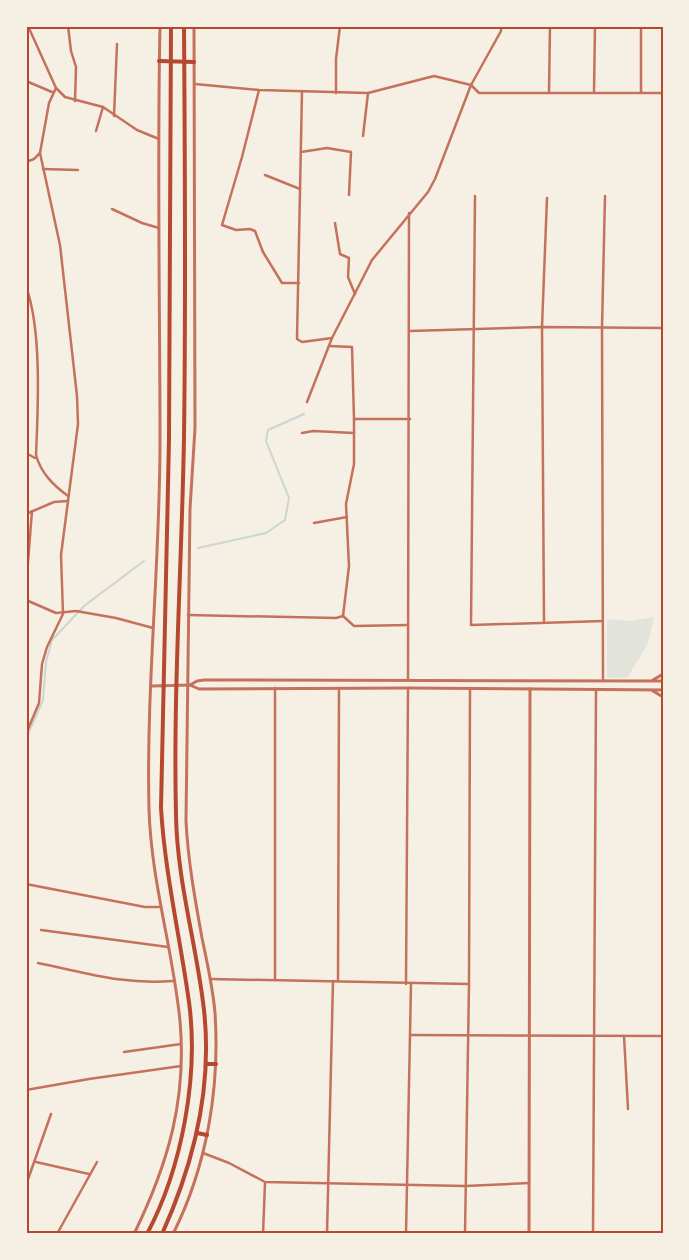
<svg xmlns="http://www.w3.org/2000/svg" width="689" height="1260" font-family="'Libre Baskerville',serif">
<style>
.green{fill:#e2e4dc}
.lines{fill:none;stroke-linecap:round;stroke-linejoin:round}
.stream{stroke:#c9d6d2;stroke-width:2}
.minor{stroke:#c5725c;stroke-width:2.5}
.tertiary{stroke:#c5725c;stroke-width:3}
.trunk{stroke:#b5482f;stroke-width:4}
.neatline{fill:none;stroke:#b5482f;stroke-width:2}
</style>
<rect width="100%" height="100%" fill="#f6efe4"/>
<polygon class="green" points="654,617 648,643 628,677 607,678 607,619 631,621"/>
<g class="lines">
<g class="stream">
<polyline points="198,548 266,533 285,520 289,498 266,441 268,430 304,414"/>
<polyline points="26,739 43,700 46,662 52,640 84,606 144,561"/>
</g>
<g class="minor">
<polyline points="28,26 56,88 65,97 103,107 137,130 159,139"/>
<polyline points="68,26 71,51 76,67 75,101"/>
<polyline points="374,28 374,26"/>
<polyline points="26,81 52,92"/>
<polyline points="195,84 259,90 368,93 434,76 471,85 479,93 663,93"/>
<polyline points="259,90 242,157 222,225 236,230 250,229 255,231 263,252 282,283 299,283"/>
<polyline points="302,91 297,339 302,342 332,338"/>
<polyline points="549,92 550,26"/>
<polyline points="594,92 595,26"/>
<polyline points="641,92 641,26"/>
<polyline points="336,93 336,59 340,26"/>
<polyline points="114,116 117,44"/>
<polyline points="96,131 103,107"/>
<polyline points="363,136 368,93"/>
<polyline points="301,152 327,148 351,152 349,195"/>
<polyline points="26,162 34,159 40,153 49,103 56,88"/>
<polyline points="43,169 78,170"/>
<polyline points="265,175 300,189"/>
<polyline points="475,196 471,625 603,621"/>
<polyline points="112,209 142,223 159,228"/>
<polyline points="335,223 340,254 349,258 348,277 355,294"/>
<path d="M26,287C42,329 38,409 36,455C41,473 53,485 68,496"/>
<polyline points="410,331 542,327 663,328"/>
<polyline points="329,346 352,347 354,419 410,419"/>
<polyline points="307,402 332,338 372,260 428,192 435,179 471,85 501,31 501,26"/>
<polyline points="302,433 313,431 354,433"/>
<polyline points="26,453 35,458"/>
<polyline points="26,514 54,502 68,501"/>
<polyline points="314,523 347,517"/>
<polyline points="26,587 32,511"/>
<polyline points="26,600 56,613 76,611 116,618 153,628"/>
<polyline points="188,615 336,618 343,616"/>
<polyline points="343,616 349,566 346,504 354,464 354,419"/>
<polyline points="343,616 354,626 408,625"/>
<polyline points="544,622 542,327 547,198"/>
<polyline points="408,679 409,213"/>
<polyline points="603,680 602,328 605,196"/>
<polyline points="275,688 275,980"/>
<polyline points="26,734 39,703 42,664 47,647 63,614 61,555 78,424 77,396 60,245 40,153"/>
<polyline points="26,884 145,907 161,907"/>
<polyline points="41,930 168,947"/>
<path d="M38,963C87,973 123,985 173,981"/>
<polyline points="210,979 469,984"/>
<polyline points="338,981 339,688"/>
<polyline points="406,984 408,688"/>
<polyline points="411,1035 663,1036"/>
<polyline points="624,1036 628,1109"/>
<polyline points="124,1052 181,1044"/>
<polyline points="26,1090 89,1079 181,1066"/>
<polyline points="203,1153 229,1163 265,1182 465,1186 529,1183"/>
<polyline points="36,1162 89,1174"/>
<polyline points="26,1185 51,1114"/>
<polyline points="57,1234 97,1162"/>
<polyline points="263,1234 265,1183"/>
<polyline points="327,1234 333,981"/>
<polyline points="406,1234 411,984"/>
<polyline points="465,1234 469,984 470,689"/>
<polyline points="593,1234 596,690"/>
</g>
<g class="tertiary">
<polyline points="653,680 663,674"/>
<polyline points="190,685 199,689 408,688 663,690"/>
<polyline points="152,686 190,685 197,681 204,680 663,681"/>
<polyline points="653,691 663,697"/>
<path d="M134,1234C168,1164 187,1100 180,1021C173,950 151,881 149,809C146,687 160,565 160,442C160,304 157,165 160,26"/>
<path d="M173,1234C207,1166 220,1088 215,1013C213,988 207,962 202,938C195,899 188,861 186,821L190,509L195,428L194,26"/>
<polyline points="529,1234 530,689"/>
</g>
<g class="trunk">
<polyline points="159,61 194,62"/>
<polyline points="206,1064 216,1064"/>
<polyline points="197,1133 207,1135"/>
<path d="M147,1234C182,1168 199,1076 189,1002C180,937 165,874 161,808L169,439L171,26"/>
<path d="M162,1234C195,1161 214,1083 203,1002C195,939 177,879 176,815C173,689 182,562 184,436C186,299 185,163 184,26"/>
</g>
</g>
<rect width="689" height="1260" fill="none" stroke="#f6efe4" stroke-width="55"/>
<rect x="28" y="28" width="634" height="1204" class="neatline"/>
</svg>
